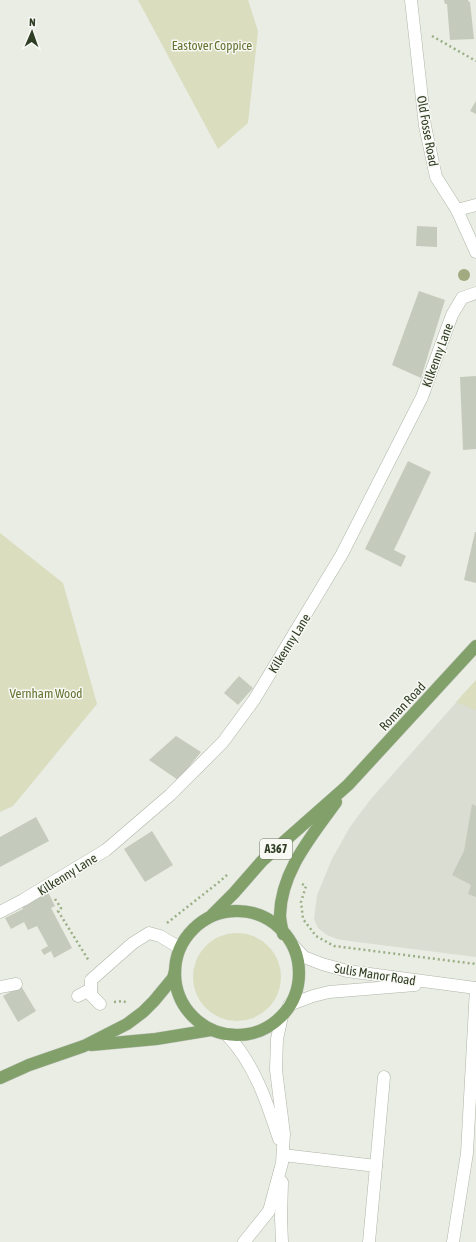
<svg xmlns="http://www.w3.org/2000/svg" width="476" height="1242" font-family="'Asap Condensed',sans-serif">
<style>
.built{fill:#d9ddd2}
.green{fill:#daddbe}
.building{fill:#c5cbbc}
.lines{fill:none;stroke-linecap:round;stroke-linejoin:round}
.minor-casing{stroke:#aeb5a7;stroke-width:13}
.major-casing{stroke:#c5c9c2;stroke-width:13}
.path{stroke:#9aaf86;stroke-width:2.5;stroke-dasharray:2 3;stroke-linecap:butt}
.minor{stroke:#fff;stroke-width:12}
.major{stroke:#82a06a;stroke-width:12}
.tree{fill:#a1aa81}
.labels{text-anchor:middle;stroke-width:3;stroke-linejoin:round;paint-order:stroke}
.shield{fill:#f8f9f5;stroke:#6c7663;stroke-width:1}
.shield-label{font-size:12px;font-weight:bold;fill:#303e24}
.park-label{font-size:13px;fill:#657330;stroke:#f8f9f5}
.street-label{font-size:13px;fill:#303e24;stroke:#f8f9f5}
</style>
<rect width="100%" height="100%" fill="#eaede4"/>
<polygon class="built" points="476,680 476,957 357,942 337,939 327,935 318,928 314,919 317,895 332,859 350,827 370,800"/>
<g class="green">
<polygon points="138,0 248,0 258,31 248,123 218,149"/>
<polygon points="0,533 63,583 97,704 13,806 0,812"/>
<polygon points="476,680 476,710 456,702"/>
<circle cx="237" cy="977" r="44"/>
</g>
<g class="building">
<polygon points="444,0 468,0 469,2 470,2 474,39 450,40 447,4 445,4"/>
<polygon points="476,101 476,114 470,111"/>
<polygon points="417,226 437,227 437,247 416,246"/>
<polygon points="419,291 445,300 421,378 392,365"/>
<polygon points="476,376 476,449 463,450 460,377"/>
<polygon points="408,461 431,472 394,550 406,556 401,567 365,549"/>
<polygon points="475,532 476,532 476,583 464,580"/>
<polygon points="239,676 253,688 238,705 224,693"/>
<polygon points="176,736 201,752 178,780 149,760"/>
<polygon points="472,804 476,806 476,897 468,894 471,885 452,875 464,851"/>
<polygon points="36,817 49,841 0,867 0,837"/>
<polygon points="152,831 173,865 145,882 124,849"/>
<polygon points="48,892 55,906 51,908 72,948 54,958 51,951 44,955 41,950 48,946 37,926 28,930 24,922 11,929 5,918 23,909 22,906"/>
<polygon points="21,986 36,1011 18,1022 3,996"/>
</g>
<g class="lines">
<g class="minor-casing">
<g id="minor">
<polyline points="411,0 425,126 436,177 457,210 476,252"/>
<polyline points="457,210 476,205"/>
<polyline points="0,912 23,900 106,850 170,795 223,742 254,700 342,554 422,397 452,315 462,298 476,293"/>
<polyline points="291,943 304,957 322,964 347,971 476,988"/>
<polyline points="0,987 16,984"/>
<polyline points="78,996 91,989"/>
<polyline points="100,1004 91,995 91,980 133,943 149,933 160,936 180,948"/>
<polyline points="289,1005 313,996 329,992 415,985"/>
<path d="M227,1035C254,1063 267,1102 279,1139"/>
<polyline points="283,1155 376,1166 369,1242"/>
<polyline points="376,1166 384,1077"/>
<polyline points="282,1182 281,1218 282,1242"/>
<polyline points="244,1242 269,1211 282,1163 284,1134 276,1070 277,1039 282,1016"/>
<polyline points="453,1242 467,1153 476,988"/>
</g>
</g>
<g class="major-casing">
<g id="major">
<circle cx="237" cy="973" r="62"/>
<polyline points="212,915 234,893 262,861 348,785 476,646"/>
<path d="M283,934C282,928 280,921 280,915C281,871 312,836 336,802"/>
<polyline points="91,1045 156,1039 211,1030"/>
<polyline points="0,1078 29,1065 84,1046 127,1024 143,1012 154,1001 173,978 175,971"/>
</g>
</g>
<g class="path">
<polyline points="432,36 476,61"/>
<polyline points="302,884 306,886 301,902 303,919 316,936 334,946 476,964"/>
<polyline points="55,899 61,908 58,911 89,961"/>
<polyline points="167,923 219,882 227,875"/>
<polyline points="114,1002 123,1001 128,1003"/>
</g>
<use href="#minor" class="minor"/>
<use href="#major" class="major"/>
</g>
<circle class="tree" cx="464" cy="275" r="6"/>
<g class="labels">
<rect class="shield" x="260" y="839" width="32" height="20" rx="3"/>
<g class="shield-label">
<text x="276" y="853">A367</text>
</g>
<g class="park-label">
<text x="212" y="50">Eastover Coppice</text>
<text x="46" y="698">Vernham Wood</text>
</g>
<g class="street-label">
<text transform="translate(428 131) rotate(80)" y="5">Old Fosse Road</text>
<text transform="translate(437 355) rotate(-70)" y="5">Kilkenny Lane</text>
<text transform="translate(289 643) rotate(-58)" y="5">Kilkenny Lane</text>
<text transform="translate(402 706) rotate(-47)" y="5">Roman Road</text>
<text transform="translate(67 874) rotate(-32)" y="5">Kilkenny Lane</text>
<text transform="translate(375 974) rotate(9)" y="5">Sulis Manor Road</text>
</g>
</g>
<g transform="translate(32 32) rotate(2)" stroke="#f8f9f5" stroke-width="3" paint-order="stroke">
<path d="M0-3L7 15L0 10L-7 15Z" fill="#303e24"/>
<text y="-6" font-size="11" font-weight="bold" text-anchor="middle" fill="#303e24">N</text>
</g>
</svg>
